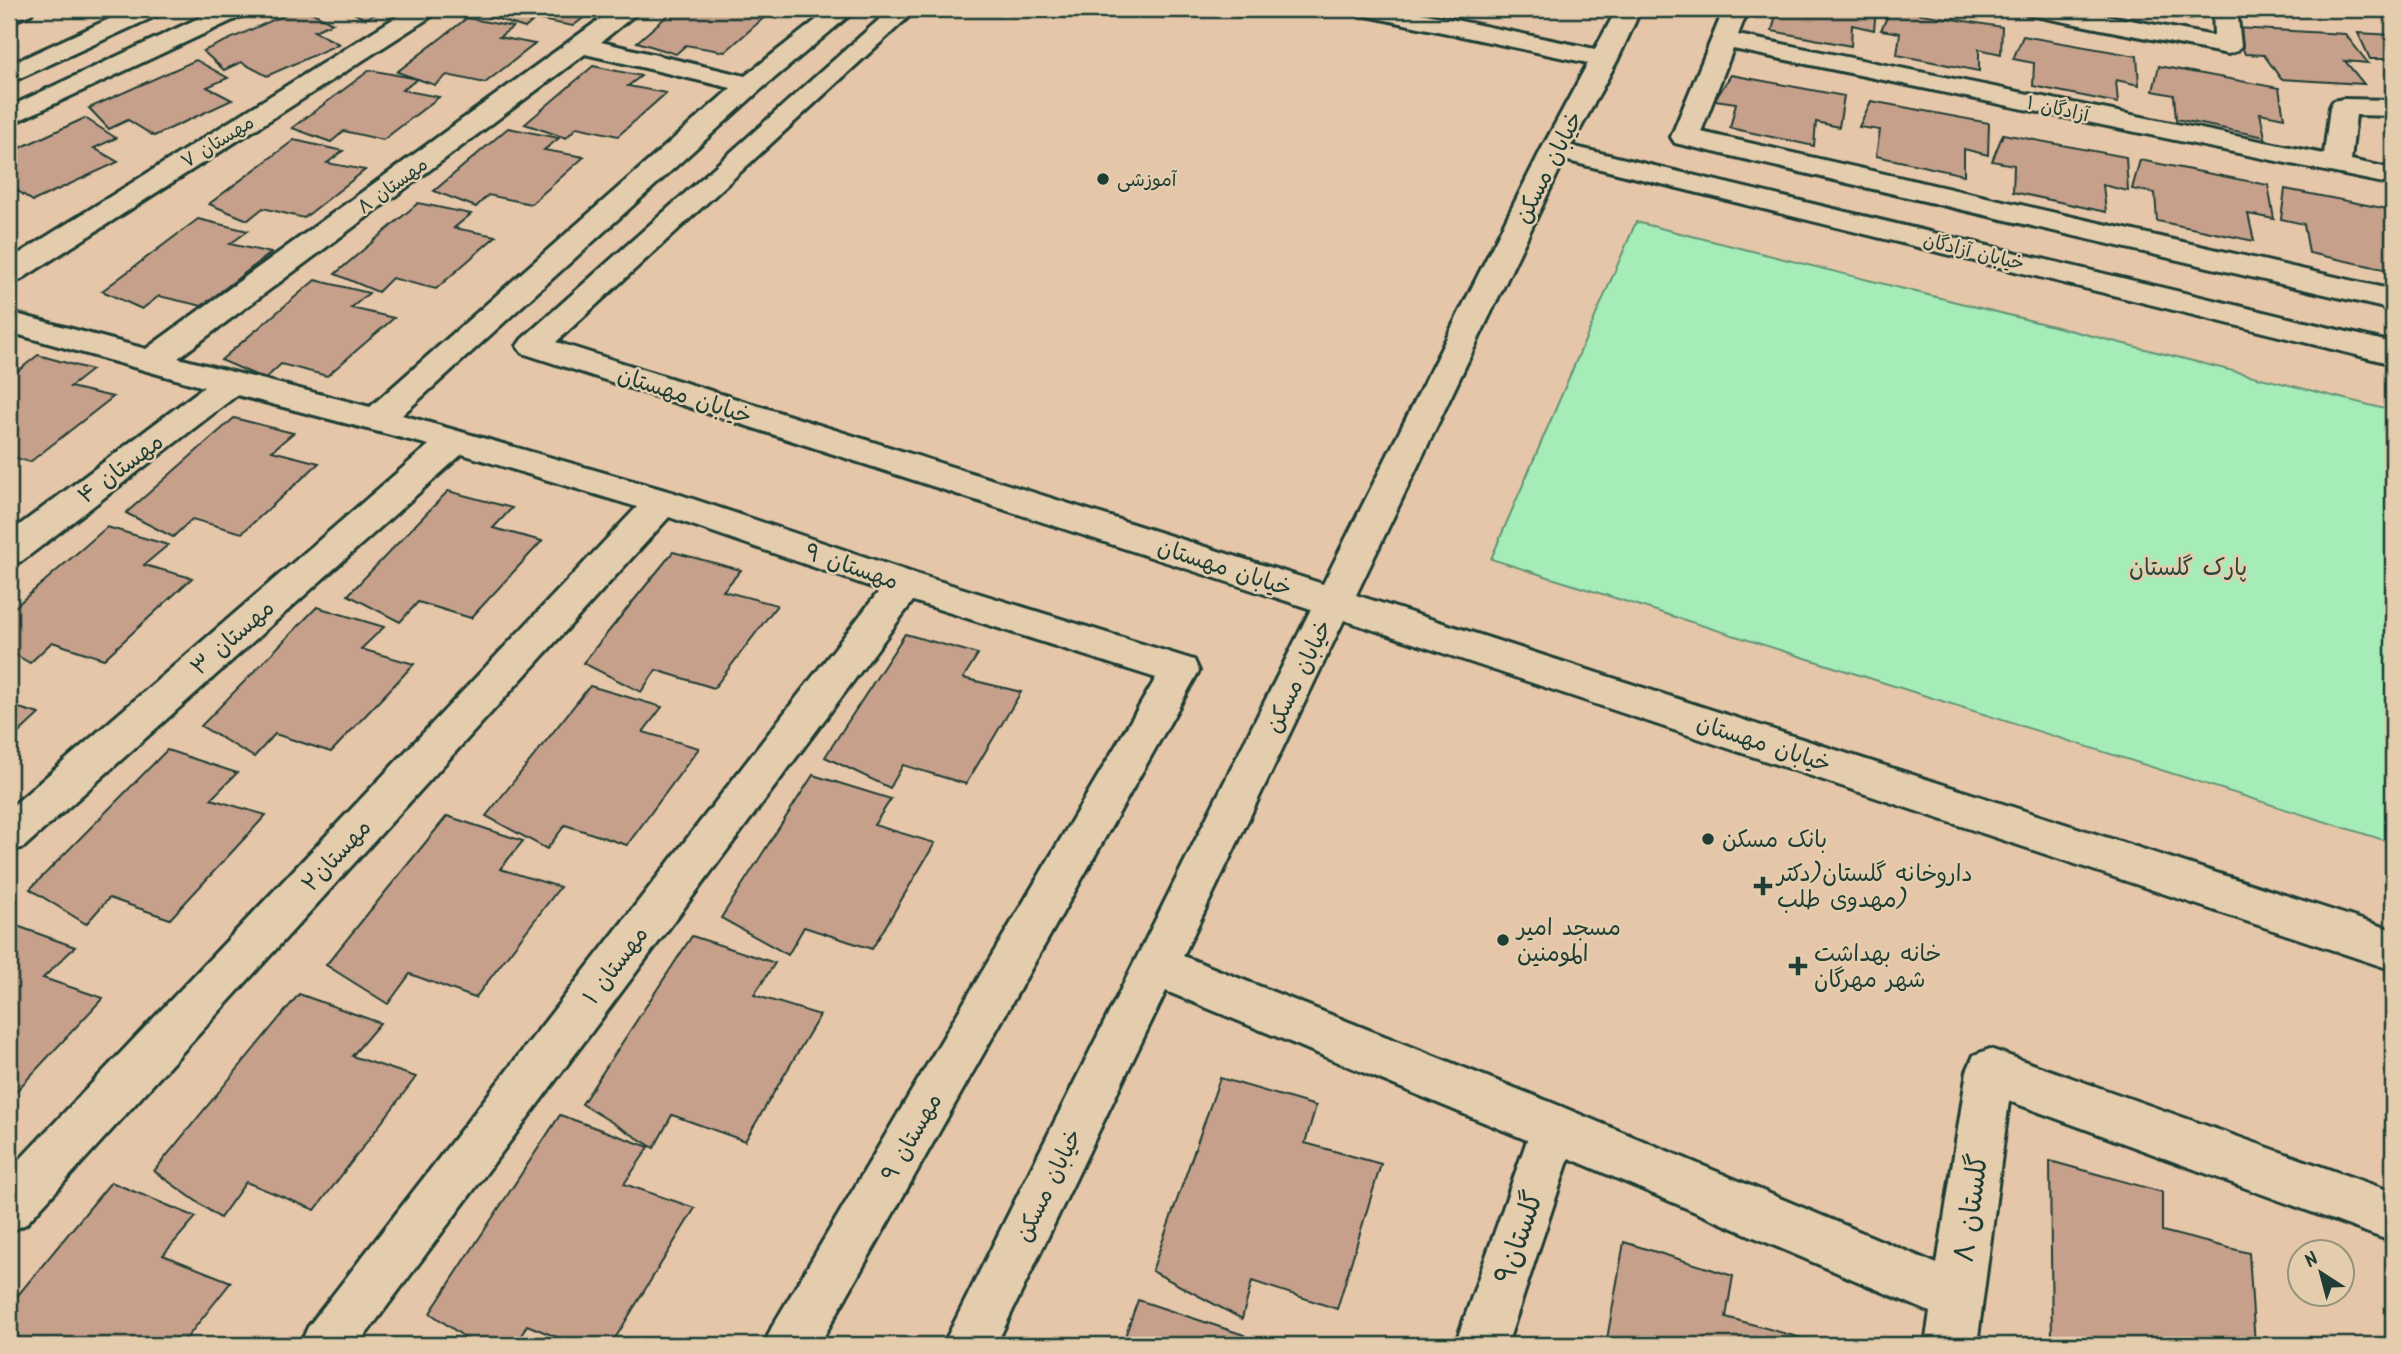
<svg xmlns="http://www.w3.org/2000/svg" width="2402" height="1354" font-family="Kalam,'Playpen Sans Arabic',sans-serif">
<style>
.green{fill:#a6ecb9;stroke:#629476;stroke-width:2}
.building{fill:#c6a08b;stroke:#1f3d34;stroke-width:2}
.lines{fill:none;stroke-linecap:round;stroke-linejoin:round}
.street-casing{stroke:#1f3d34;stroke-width:6}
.secondary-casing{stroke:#1f3d34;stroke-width:6}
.street{fill:#e4cdad;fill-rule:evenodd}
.secondary{fill:#e4cdad;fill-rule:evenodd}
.poi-dot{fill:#1f3d34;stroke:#e4cdad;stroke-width:2.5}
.labels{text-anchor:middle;stroke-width:5;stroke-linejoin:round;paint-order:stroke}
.far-street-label{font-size:19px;fill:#1f3d34;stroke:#e4cdad}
.far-poi-label{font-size:19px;fill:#1f3d34;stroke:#e4cdad;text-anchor:start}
.street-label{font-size:23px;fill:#1f3d34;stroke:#e4cdad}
.park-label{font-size:23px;fill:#26463b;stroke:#e4cdad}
.poi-label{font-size:23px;fill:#1f3d34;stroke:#e4cdad;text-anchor:start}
.near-street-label{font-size:28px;fill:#1f3d34;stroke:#e4cdad}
</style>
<rect width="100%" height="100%" fill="#e6c6a8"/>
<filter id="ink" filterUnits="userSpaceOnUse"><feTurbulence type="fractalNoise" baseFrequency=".0143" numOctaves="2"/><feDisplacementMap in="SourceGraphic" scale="14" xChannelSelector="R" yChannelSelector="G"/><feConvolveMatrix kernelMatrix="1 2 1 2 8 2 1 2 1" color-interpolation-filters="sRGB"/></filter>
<g filter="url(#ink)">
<polygon class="green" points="1636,222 2393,411 2393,843 1491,559"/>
<g class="building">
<polygon points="298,9 305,9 333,23 314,31 339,44 267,76 241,62 224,70 203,51"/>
<polygon points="346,9 387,9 365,19"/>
<polygon points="498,9 595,9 573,26 535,19 525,28 488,16"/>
<polygon points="675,9 730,9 767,15 725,52 686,45 676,54 637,42"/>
<polygon points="1772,9 1876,9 1874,30 1852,25 1851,46 1772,31 1777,10"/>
<polygon points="1891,9 2002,27 2001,54 1979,49 1979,71 1897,55 1900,33 1881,30"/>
<polygon points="2127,9 2189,9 2191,20"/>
<polygon points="467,18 513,27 499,37 535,44 485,83 447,75 435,85 397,72"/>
<polygon points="2235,28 2345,34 2368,63 2345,61 2364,84 2281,79 2264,55 2245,54"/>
<polygon points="2358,33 2393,35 2393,64 2390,59 2370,59"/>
<polygon points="2023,36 2137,56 2139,85 2116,80 2118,103 2033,86 2034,63 2013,59"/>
<polygon points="196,60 228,78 207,87 232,100 154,136 128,120 109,129 89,108"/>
<polygon points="593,66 641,76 628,86 666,93 618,136 577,127 566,138 525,124"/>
<polygon points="2159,66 2279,88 2284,118 2260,113 2265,137 2176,119 2174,95 2153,91"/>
<polygon points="370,70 418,79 402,90 439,97 383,140 344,131 331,142 292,128"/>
<polygon points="1731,75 1844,96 1839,127 1816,122 1814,146 1730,128 1736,103 1715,100"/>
<polygon points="1871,101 1989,123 1988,155 1964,149 1964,175 1876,156 1880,130 1859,127"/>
<polygon points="85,118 116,138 94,148 118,162 33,201 9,185 9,153"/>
<polygon points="508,128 559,138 544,150 584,157 531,204 488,195 476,207 434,191"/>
<polygon points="2003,134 2126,157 2128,191 2103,185 2106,212 2013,192 2014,165 1992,161"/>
<polygon points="294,140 343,151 327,163 365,170 304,218 263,208 248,220 209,204"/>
<polygon points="2140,160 2268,185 2274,219 2248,214 2254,241 2157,221 2155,193 2132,189"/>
<polygon points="2285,189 2393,210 2393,271 2309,253 2304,224 2281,219"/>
<polygon points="418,203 471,214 454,228 496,236 436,289 392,278 378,292 335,274"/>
<polygon points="198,219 248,231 230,244 271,253 202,306 159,296 142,309 102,291"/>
<polygon points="315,280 369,293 351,308 394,318 327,376 281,364 265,379 221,360"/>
<polygon points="38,355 92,370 70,387 113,397 30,462 9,456 9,378"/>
<polygon points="234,418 293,433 272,451 319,463 242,533 192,519 173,537 126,513"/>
<polygon points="448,491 512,508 493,528 542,541 471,618 418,602 400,622 348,595"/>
<polygon points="107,527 168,545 144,565 192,578 104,659 52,642 30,663 9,651 9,612"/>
<polygon points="673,552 741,570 723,591 777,605 714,688 656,670 641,692 583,663"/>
<polygon points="317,607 384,627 361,649 414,664 331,752 275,734 254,757 201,726"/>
<polygon points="905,634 978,654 963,678 1021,692 966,784 903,765 890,788 825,757"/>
<polygon points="590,686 662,707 643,732 699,748 627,845 565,825 547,849 486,816"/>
<polygon points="9,705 39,714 9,742"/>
<polygon points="167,750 237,773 211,799 266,815 170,919 109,898 86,924 30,889"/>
<polygon points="813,775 891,799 874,825 935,843 872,949 804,927 788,955 721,918"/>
<polygon points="447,816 523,841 500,869 560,887 475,998 410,974 388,1004 326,965"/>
<polygon points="9,923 75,947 43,978 103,998 9,1099"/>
<polygon points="692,936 775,963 754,995 820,1015 745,1141 672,1115 654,1148 582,1104"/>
<polygon points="299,994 380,1023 352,1056 416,1077 315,1210 246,1182 220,1218 154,1171"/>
<polygon points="1220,1078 1316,1106 1305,1143 1381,1164 1337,1309 1252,1281 1242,1319 1152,1271"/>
<polygon points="560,1115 649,1147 624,1184 695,1208 611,1345 576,1345 527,1325 516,1345 476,1345 430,1313"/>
<polygon points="2050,1161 2162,1192 2162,1231 2249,1253 2255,1345 2052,1345"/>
<polygon points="111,1182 196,1217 163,1255 231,1282 181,1345 9,1345 9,1306"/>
<polygon points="1624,1242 1733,1276 1726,1317 1812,1341 1812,1345 1606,1345"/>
<polygon points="1138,1300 1244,1335 1241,1345 1122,1345"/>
</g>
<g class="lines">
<g class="street-casing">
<g id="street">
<polygon points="218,9 249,9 246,14 9,125 9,107"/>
<polygon points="409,9 438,9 435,14 20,280 9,282 9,260"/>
<path d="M614,9H642L601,42L745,76L830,9H857L759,91L402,415L675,493L916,574L1194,660L1199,671L819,1345H764L772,1327L1156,678L913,601L358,1345H300L308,1327L880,590L669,517L26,1224L9,1232V1171L637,507L462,454L24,847L9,852V809L429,445L237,395L22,561L9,565V533L204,387L9,332V312L146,349ZM585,54L731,88L370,407L178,358Z"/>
<polygon points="891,9 917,9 556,342 1323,584 1541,150 1588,63 1367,16 1358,14 1355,9 1402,9 1595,49 1617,9 1641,9 1618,59 1571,146 2393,343 2393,364 1564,160 1356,595 2393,930 2393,970 1344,620 1183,956 1555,1104 1937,1264 1967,1071 1974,1055 1990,1049 2393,1192 2393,1242 2009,1101 1977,1345 1925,1345 1930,1312 1569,1158 1507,1345 1455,1345 1527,1140 1166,991 996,1345 943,1345 1311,609 522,353 517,346 522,339"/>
<polygon points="1724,9 1748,9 1738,35 2324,154 2330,107 2333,101 2343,99 2393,100 2393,116 2356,115 2351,160 2393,169 2393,185 1733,49 1701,132 2393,290 2393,310 1675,143 1671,137"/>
<polygon points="2023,9 2073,9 2214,36 2213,9 2237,9 2241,46 2237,51 2228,54 2035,16 2026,14"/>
</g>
</g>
<g class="secondary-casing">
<g id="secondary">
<polygon points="9,9 34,9 31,14 9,23"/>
<polygon points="131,9 163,9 160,14 9,83 9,65"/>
</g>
</g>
<use href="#street" class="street"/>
<use href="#secondary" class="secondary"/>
</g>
</g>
<g class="poi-dot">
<circle cx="1103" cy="179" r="7"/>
<circle cx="1708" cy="839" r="7"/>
<path d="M1759.5 875.5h7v7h7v7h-7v7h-7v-7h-7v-7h7z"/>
<circle cx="1503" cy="940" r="7"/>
<path d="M1794.5 955.5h7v7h7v7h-7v7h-7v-7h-7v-7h7z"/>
</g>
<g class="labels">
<g class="far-street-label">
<text transform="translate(2058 108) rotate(12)" y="7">آزادگان ۱</text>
<text transform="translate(217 141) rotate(-32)" y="7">مهستان ۷</text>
<text transform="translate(392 185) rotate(-36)" y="7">مهستان ۸</text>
<text transform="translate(1974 251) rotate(14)" y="7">خیابان آزادگان</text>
</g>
<g class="far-poi-label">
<text x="1117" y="186">آموزشی</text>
</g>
<g class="street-label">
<text transform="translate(1548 167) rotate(-63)" y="8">خیابان مسکن</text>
<text transform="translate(685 395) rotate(18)" y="8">خیابان مهستان</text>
<text transform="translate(120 468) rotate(-37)" y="8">مهستان ۴</text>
<text transform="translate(852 566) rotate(19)" y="8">مهستان ۹</text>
<text transform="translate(1225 567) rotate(18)" y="8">خیابان مهستان</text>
<text transform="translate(232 637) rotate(-41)" y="8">مهستان ۳</text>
<text transform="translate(1298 676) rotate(-64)" y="8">خیابان مسکن</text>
<text transform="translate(1764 743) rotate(18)" y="8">خیابان مهستان</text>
<text transform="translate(336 855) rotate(-47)" y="8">مهستان۲</text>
<text transform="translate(615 965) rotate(-53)" y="8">مهستان ۱</text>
<text transform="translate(911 1137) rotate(-60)" y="8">مهستان ۹</text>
<text transform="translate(1048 1185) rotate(-64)" y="8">خیابان مسکن</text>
</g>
<g class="park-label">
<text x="2188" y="575">پارک گلستان</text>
</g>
<g class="poi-label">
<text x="1722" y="847">بانک مسکن</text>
<text x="1777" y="881">داروخانه گلستان(دکتر<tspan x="1777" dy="26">مهدوی طلب)</tspan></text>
<text x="1517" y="935">مسجد امیر<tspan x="1517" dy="26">المومنین</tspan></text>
<text x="1814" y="961">خانه بهداشت<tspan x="1814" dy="26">شهر مهرگان</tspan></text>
</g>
<g class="near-street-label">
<text transform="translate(1970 1208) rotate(-82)" y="10">گلستان ۸</text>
<text transform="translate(1518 1237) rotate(-71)" y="10">گلستان۹</text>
</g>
</g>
<rect width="2402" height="1354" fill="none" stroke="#e4cdad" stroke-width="35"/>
<rect x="18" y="18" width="2367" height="1319" fill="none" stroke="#1f3d34" stroke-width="2.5" filter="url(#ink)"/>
<g transform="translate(2321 1273) rotate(324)"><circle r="33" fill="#e4cdad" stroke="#95937d" stroke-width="2"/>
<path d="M0-5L12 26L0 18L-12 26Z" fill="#1f3d34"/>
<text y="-10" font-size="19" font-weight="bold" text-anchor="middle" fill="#1f3d34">N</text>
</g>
</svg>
